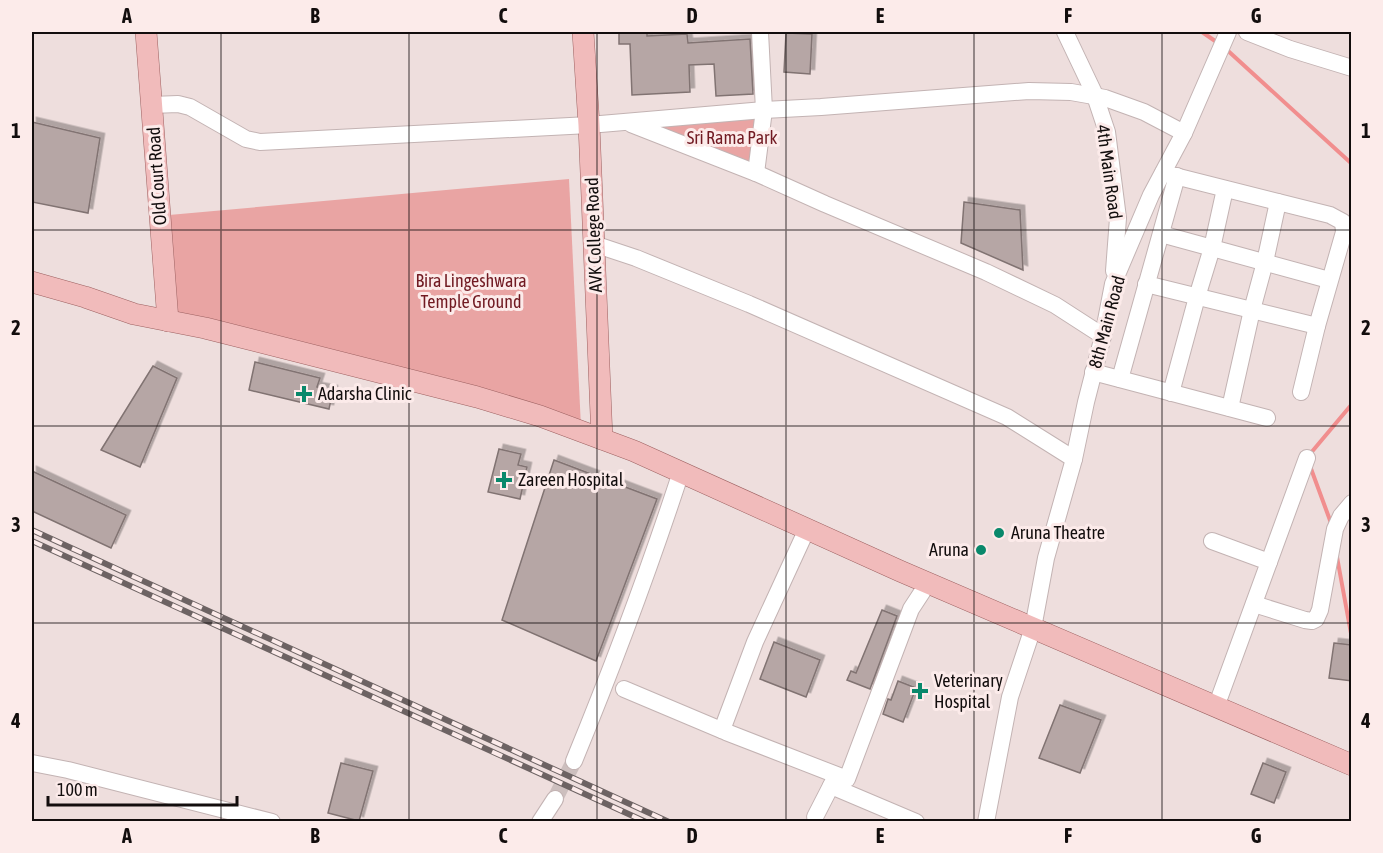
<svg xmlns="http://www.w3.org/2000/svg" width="1383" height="853" font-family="'Asap Condensed',sans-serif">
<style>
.green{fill:#e9a4a3}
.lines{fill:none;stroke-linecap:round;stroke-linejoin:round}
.stream{stroke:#f18e8e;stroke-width:4}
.building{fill:#b6a6a5;stroke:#817372;stroke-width:1.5;filter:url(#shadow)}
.minor-tunnel{stroke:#cdbfbe;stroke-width:16;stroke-dasharray:16 8;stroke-linecap:butt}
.minor-casing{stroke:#c3b3b3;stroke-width:18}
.major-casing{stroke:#9d6161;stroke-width:22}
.minor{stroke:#fff;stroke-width:16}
.major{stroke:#f1bbbb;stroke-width:21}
.rail-casing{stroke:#6d6363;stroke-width:6}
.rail{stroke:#fcebea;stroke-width:4;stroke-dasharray:11;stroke-linecap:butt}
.grid{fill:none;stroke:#120d0d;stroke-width:1.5;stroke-opacity:0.55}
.poi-dot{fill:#09886b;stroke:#fcebea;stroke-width:2}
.labels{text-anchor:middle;stroke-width:6;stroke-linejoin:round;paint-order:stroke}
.park-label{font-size:18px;fill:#711a22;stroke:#fcebea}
.street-label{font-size:18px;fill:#120d0d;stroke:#fcebea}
.poi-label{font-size:18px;fill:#120d0d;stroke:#fcebea;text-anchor:start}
.neatline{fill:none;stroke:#120d0d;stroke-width:2}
.grid-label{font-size:20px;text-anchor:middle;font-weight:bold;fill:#120d0d}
</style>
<defs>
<filter id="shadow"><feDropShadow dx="4.5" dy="-4.5" stdDeviation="0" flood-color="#0004"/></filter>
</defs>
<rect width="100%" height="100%" fill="#eededd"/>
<g class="green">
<polygon points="758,115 753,169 639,125"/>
<polygon points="569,179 581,427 175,318 169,215"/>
</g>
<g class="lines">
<g class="stream">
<polyline points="1202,32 1218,43"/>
<polyline points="1226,49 1352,164"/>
<polyline points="1310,454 1352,404"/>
<polyline points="1310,466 1331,523"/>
<polyline points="1337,557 1352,639"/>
</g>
</g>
<g class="building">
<polygon points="619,32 647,32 647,36 687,34 688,43 750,39 753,94 716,96 714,64 689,65 690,92 632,95 630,44 619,44"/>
<polygon points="786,33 812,34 810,74 784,72"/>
<polygon points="32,122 100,138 88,213 32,202"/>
<polygon points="964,202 1020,210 1023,270 961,243"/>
<polygon points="255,362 320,378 317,387 333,390 329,409 249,390"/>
<polygon points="153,366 177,378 140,467 101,450"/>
<polygon points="499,449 521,454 518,465 527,467 520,499 488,492"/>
<polygon points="554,460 657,499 596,661 502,620"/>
<polygon points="32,471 126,515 111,548 32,511"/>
<polygon points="882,610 897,616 870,689 847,680 851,671 856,673"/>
<polygon points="774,642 820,660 806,697 760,679"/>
<polygon points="1334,643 1352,645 1352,681 1329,678"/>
<polygon points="898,681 916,688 903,722 883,714 888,699 891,700"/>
<polygon points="1060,705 1101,720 1080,773 1039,758"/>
<polygon points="341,763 373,771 359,821 328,813"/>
<polygon points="1263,763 1286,772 1274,803 1251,794"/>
</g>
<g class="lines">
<polyline class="minor-tunnel" points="555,799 574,761"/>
<g class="minor-casing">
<g id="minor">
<polyline points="1065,32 1094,93 1107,132 1118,218 1114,271"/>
<polyline points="1247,32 1290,49 1352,68"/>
<polyline points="152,105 178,104 190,107 246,139 260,142 589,125 764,110 821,107 1029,91 1071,92 1105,98 1144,112 1184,133"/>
<polyline points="631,124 756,173 825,204 986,272 1055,305 1103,336"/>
<polyline points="756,173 764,110 760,32"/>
<polyline points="1163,173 1330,215 1343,222 1344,232 1317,326 1301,392"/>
<polyline points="1161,234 1329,280"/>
<polyline points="594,244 636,258 749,304 1007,417 1074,459"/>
<polyline points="1146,284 1317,326"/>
<polyline points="1093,372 1267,418"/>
<polyline points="1120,379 1177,176"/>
<polyline points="1171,393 1197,297 1212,248 1225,189"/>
<polyline points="1230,408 1252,310 1265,262 1278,202"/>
<polyline points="1212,541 1269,562"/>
<polyline points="1254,604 1305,620 1312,621 1316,619 1320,610 1335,529 1341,516 1352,503"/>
<polyline points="624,689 726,732 847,779 911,609 928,583"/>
<polyline points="1216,707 1307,458"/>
<polyline points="722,730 755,642 807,529"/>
<path d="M574,761C613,666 649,570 681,472"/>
<polyline points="32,763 68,770 272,822"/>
<polyline points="831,786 916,822"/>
<polyline points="815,817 835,778"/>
<polyline points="540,822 555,799"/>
<polyline points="986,822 1010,697 1033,628 1046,558 1074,459 1086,402 1103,336 1113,284 1151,195 1184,133 1228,32"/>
</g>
</g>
<g class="major-casing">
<g id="major">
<polyline points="146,32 168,321"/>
<polyline points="583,32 589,125 602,439"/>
<polyline points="32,282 85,297 134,314 205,328 477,397 540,416 634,451 900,571 1352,765"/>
</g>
</g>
<use href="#minor" class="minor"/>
<use href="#major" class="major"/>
<g class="rail-casing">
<g id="rail">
<polyline points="32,530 669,822"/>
<polyline points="32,541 646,822"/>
</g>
</g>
<use href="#rail" class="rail"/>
</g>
<path class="grid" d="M221,32V822M409,32V822M597,32V822M786,32V822M974,32V822M1162,32V822M32,230H1352M32,426H1352M32,623H1352"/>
<g class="poi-dot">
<path d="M301 385h6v6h6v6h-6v6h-6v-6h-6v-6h6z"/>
<path d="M501 471h6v6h6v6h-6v6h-6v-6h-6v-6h6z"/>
<circle cx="999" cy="533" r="6"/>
<circle cx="981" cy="550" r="6"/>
<path d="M917 682h6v6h6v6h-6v6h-6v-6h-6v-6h6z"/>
</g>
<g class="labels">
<g class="park-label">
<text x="732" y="144">Sri Rama Park</text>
<text x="471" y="287">Bira Lingeshwara<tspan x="471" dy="21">Temple Ground</tspan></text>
</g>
<g class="street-label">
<text transform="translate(1109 172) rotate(82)" y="6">4th Main Road</text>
<text transform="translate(157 176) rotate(-94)" y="6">Old Court Road</text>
<text transform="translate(594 235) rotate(-92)" y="6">AVK College Road</text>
<text transform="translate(1107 322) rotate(-75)" y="6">8th Main Road</text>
</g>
<g class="poi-label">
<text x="318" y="400">Adarsha Clinic</text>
<text x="518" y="486">Zareen Hospital</text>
<text x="1011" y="539">Aruna Theatre</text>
<text x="969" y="556" text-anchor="end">Aruna</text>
<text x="934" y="687">Veterinary<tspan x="934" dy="21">Hospital</tspan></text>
</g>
</g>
<rect width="1383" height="853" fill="none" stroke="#fcebea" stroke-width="66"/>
<path d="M48 796v9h189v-9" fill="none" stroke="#120d0d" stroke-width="3"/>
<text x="57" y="796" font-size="18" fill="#120d0d" stroke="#fcebea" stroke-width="4.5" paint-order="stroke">100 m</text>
<rect x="33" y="33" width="1317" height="787" class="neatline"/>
<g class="grid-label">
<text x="127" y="23">A</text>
<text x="315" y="23">B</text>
<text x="503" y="23">C</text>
<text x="692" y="23">D</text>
<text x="880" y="23">E</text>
<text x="1068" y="23">F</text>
<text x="1256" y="23">G</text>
<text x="16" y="138">1</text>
<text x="1366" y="138">1</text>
<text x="16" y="335">2</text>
<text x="1366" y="335">2</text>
<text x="16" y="532">3</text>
<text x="1366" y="532">3</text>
<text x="16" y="728">4</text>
<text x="1366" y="728">4</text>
<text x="127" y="843">A</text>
<text x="315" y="843">B</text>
<text x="503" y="843">C</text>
<text x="692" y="843">D</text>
<text x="880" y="843">E</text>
<text x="1068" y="843">F</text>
<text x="1256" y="843">G</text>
</g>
</svg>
